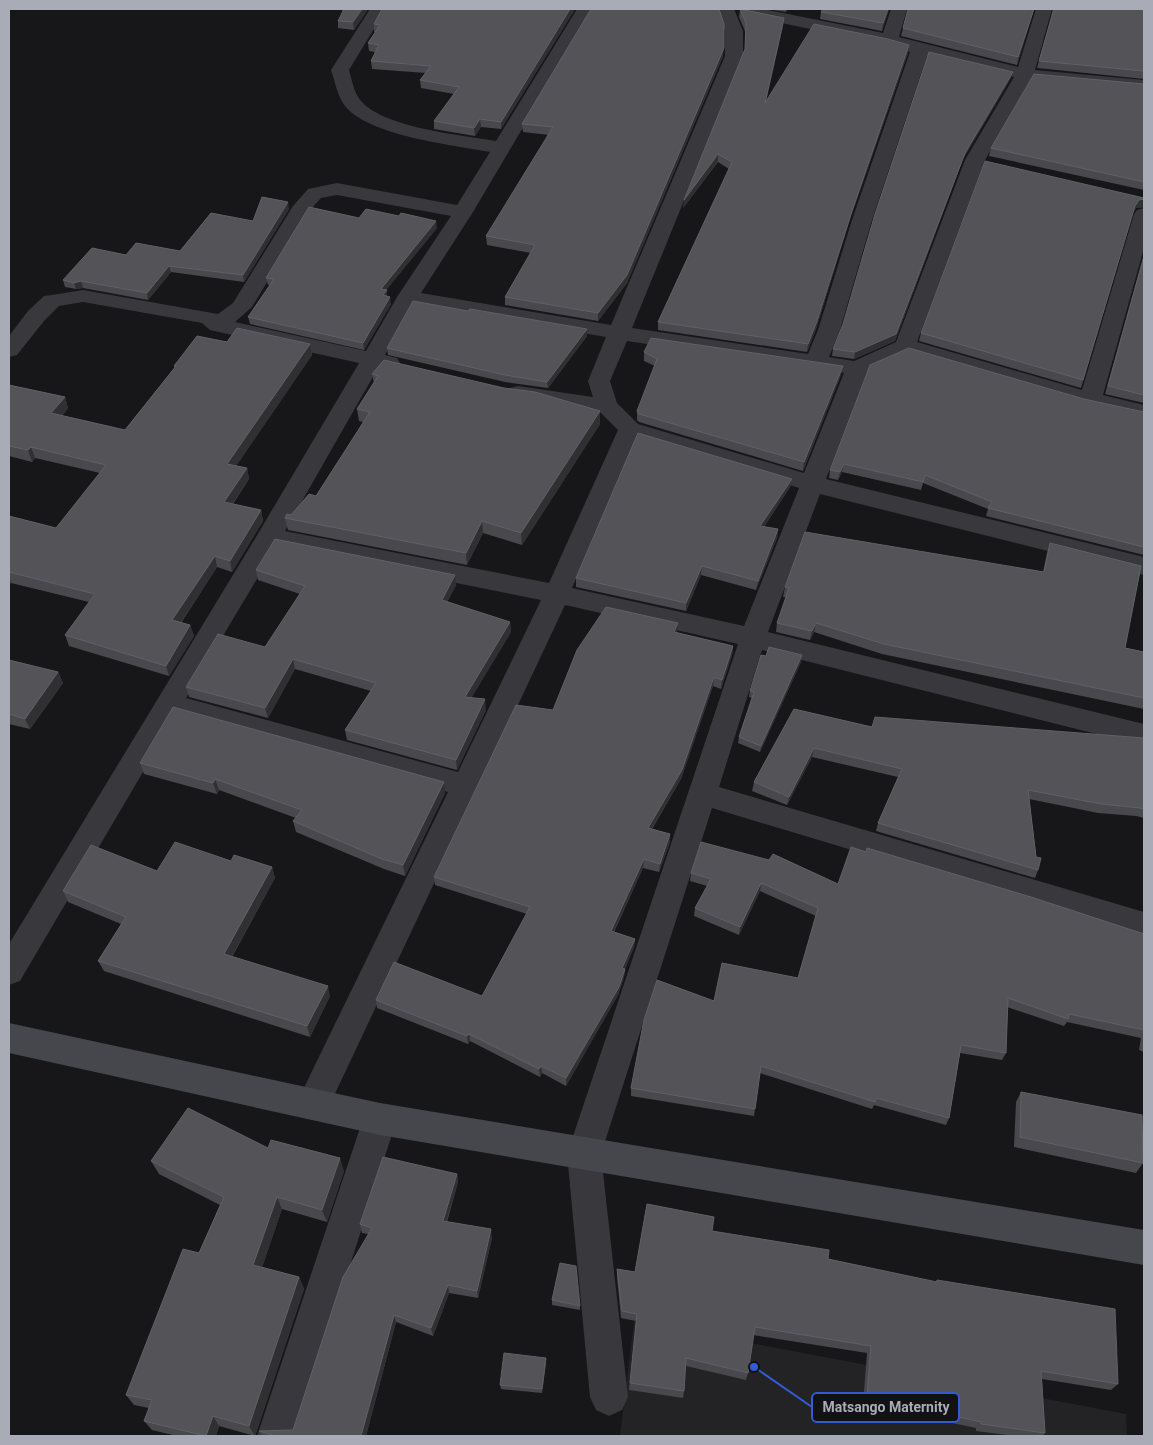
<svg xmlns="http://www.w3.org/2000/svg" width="1153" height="1445" font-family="Roboto,sans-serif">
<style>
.built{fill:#232225}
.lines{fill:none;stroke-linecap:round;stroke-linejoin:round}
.street{fill:#38383d;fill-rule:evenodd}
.secondary{fill:#46474d;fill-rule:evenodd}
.wall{fill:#48484d}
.shaded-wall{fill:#303033}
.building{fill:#535358;stroke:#606167}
.leader{fill:none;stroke:#325cd3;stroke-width:2}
.callout-dot{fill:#325cd3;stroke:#121113;stroke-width:2}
.callout{fill:#121113;stroke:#325cd3;stroke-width:2}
.callout-label{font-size:14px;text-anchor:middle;font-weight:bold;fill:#a9acb7}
</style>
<rect width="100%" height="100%" fill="#171618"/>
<polygon class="built" points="634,1321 1126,1414 1127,1436 620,1436"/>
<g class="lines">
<g class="street">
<path d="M370,9H386L349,70C352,80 354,94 362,102C386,128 461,135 496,141L577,9H593L473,212L421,293L611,325L725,56V31L718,9H734L743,31V56L632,328L808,354L818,330L852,220L910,52L887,45L743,15L741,11L742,9H763L883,33L891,9H907L899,37L1018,67L1036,9H1052L1035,70L1144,80V90L1031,80L985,160L917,342L1082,390L1134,214L1137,210L1144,208V248L1103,395L1144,405V419L1082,405L907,354L867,372L826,479L1144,557V575L820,494L768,632L1144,724V746L762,650L719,787L1144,912V938L712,808L601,1154L628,1397L622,1410L609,1416L596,1410L590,1397L567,1154L738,644L565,605L325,1115L313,1120L301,1115L296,1104L448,792L176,716L20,981L9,985V944L259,532L359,363L210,330L202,323L83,302L59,306L44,321L17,355L9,357V336L28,311L44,296L52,295L83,290L218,314L233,303L293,206L308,189L337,183L457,205L490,152C453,145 369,136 345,106C337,96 335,81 331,70ZM927,56L1014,77L965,160L896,342L854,361L829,357L840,330L872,220ZM337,195L451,216L397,297L366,351L235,322L252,307L311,209L321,198ZM414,304L606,337L588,381L593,397L518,386L510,388L507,393L510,398L518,400L600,412L618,430L549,583L285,531L378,368L389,370L397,368L400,363L397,358L385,355ZM627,341L844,373L804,473L638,424L617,403L610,381ZM637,439L799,488L744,626L572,588ZM276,547L541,600L458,772L186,698Z"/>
<polygon points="380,1103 392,1108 397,1119 295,1436 257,1436 363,1119 368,1108"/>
</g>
<polygon class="secondary" points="9,1023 380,1103 1144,1230 1144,1265 380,1135 9,1053"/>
</g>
<g class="wall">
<polygon points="342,9 368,9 354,30 338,28 338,21 343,12"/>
<polygon points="575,9 501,129 481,127 475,136 434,129 434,121 454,94 421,88 420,80 426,73 372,69 371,61 375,52 369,51 368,43 376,32 374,32 374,24"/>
<polygon points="740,9 784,18 783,26 766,101 908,53 850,219 816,329 807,352 658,330 658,322 729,169 718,162 683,208 745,50 745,31 739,17"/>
<polygon points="767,9 787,9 786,12"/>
<polygon points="889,9 882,31 820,19 821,12"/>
<polygon points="908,9 1034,9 1017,65 901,36"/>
<polygon points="1053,9 1144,9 1144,79 1037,68"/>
<polygon points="723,56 627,283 598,321 505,305 505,297 531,253 487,245 486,236 549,135 523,132 522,124"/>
<polygon points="1011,78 963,159 895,341 854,359 832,356 833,349"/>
<polygon points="1144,84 1144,190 989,156 991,148"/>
<polygon points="1144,198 1144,207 1136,208 1133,213 1081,388 919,341 921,333"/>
<polygon points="289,209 244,282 171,272 148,300 83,288 76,289 65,287 63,280 126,255 180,251 253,221"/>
<polygon points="359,218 437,228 386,290 387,296 391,304 364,350 250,324 248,317 270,285 268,285 266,278"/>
<polygon points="1144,254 1144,403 1105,394"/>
<polygon points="468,311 587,329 587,336 548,388 505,382 388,355 387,348"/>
<polygon points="227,342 310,344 312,355 236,466 247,468 249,479 233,504 261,510 263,521 232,572 217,567 181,623 190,625 194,636 169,676 69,646 65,635 89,602 11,583 9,586 9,516 56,528 100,473 35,458 32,462 9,456 9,385 65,397 68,408 62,416 125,430 175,368 174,366"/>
<polygon points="644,352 841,375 803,471 639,422 637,420 637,411 655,366 644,361"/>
<polygon points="870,365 1084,399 1144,412 1144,555 986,516 988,509 923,483 921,490 842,472 838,480 829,478 830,470"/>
<polygon points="372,374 600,424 522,545 483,533 467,565 288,530 285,518 291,515 316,496 363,422 359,421 357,409 374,383"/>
<polygon points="792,479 790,487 764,527 778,529 777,538 756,590 701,575 686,611 576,587 576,578"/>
<polygon points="1050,543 1125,648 1144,652 1144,709 882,654 814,632 810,640 776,632 777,623 786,597 783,597 785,587 1043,572 1047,553"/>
<polygon points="256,570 456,585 447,602 510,622 511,632 471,698 486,710 457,770 347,740 345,730 371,691 295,669 268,718 189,697 186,687 265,647 300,594 258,580"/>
<polygon points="677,632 677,633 733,646 732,655 721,689 713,686 681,779 652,829 670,834 670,842 659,872 643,868 614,932 635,939 634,947 625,969 624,977 618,995 566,1086 542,1073 540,1077 470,1041 468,1044 377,1008 376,1000 482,996 527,914 435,885 434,877 553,710"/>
<polygon points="802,655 801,662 760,752 738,743 739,737 752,698 749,697 750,691 766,656"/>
<polygon points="9,660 58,672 63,683 30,729 9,724"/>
<polygon points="794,709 872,727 1144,738 1144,818 1136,816 1098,813 1029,799 1038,870 1035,878 876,831 878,823 898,777 812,757 787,805 752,791 754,782"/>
<polygon points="140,763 445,793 405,876 384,869 296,832 293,821 296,818 219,790 217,794 144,774"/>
<polygon points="866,852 1144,934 1144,1052 1139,1050 1141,1038 1067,1022 1064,1026 1007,1007 1006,1053 1002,1060 960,1053 949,1118 946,1125 874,1105 872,1109 760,1073 754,1116 631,1096 631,1088 714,1001 798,978 816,916 760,891 739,935 694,916 695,908 707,886 690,881 691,873 838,884"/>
<polygon points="231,861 272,867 275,878 232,957 330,996 310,1037 104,971 98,961 121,924 68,902 63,891 157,871"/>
<polygon points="1021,1092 1143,1163 1136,1173 1014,1147 1016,1102"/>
<polygon points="268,1148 344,1171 327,1222 282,1209 262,1267 299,1277 304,1289 255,1436 219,1426 216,1436 177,1436 152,1430 144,1421 149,1408 134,1405 126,1395 199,1253 220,1205 159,1174 151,1161"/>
<polygon points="457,1174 458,1182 447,1222 492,1238 478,1298 449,1293 433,1336 396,1322 366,1436 262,1436 259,1431 293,1430 368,1234 362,1233 360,1224"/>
<polygon points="712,1231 828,1259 936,1282 937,1280 1118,1384 1111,1390 1042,1379 1045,1433 1042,1436 1015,1436 976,1431 976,1428 863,1404 867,1353 753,1335 748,1373 746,1380 686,1366 684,1391 683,1398 629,1390 636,1321 621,1318 617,1277 617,1269 635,1272"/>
<polygon points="552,1300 580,1306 580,1310 552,1305"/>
<polygon points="546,1358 546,1362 542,1393 501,1389 500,1385"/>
</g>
<g class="shaded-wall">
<polygon points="362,9 368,9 354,30 353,22"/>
<polygon points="570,9 575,9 501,129 501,122"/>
<polygon points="888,9 889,9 882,31 883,23"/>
<polygon points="1034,9 1017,65 1018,57"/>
<polygon points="784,18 783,26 764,111 765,103"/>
<polygon points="909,45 908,53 850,219 816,329 807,352 808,344 852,211"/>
<polygon points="724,48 723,56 627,283 598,321 598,313"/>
<polygon points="1013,72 1011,78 963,159 895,341 854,359 855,352 965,153"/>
<polygon points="480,119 481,127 475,136 474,128"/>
<polygon points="718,154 718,162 683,208 684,200"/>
<polygon points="1144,199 1144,207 1136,208 1132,213 1135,206 1139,200"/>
<polygon points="288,202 289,209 244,282 243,275"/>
<polygon points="436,221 437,228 382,295 381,289"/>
<polygon points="169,266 171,272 148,300 147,293"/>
<polygon points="81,281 83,288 76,289 74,283"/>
<polygon points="387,290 387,297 383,295"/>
<polygon points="390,297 391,304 364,350 363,343"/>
<polygon points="587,329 587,336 548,388 547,382"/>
<polygon points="310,344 312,355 230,475 227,464"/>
<polygon points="843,366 841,375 803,471 804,462"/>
<polygon points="65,397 68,408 55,424 51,413"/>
<polygon points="600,411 600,424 522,545 521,533"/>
<polygon points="31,447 35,458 32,462 28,450"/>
<polygon points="844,464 842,472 838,480 840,472"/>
<polygon points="247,468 249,479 226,513 224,502"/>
<polygon points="792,479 790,487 759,535 760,526"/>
<polygon points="261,510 263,521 232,572 230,561"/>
<polygon points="482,521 483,533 467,565 466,553"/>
<polygon points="778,529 777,538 756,590 758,581"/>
<polygon points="215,556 217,567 175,631 172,620"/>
<polygon points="702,566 701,575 686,611 686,603"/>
<polygon points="455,575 456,585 443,610 442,600"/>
<polygon points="9,577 11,583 9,586"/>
<polygon points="510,622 511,632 466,707 465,697"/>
<polygon points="678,623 677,632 673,641 674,632"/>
<polygon points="816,623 814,632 810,640 812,631"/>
<polygon points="190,625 194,636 169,676 166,666"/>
<polygon points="733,646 732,655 721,689 722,680"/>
<polygon points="802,655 801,662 760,752 761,746"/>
<polygon points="293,659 295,669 268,718 265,708"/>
<polygon points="58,672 63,683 30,729 25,719"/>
<polygon points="714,677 713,686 681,779 647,836 648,828"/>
<polygon points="485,699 486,710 457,770 456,760"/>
<polygon points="814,748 812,757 787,805 789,797"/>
<polygon points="215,779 219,790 217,794 213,783"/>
<polygon points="444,782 445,793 405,876 403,865"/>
<polygon points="670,834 670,842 659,872 660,864"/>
<polygon points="644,859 643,868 610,939 611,931"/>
<polygon points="272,867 275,878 227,965 224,954"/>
<polygon points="761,883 760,891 739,935 740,927"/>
<polygon points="635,939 634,947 622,976 622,968"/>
<polygon points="625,969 624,977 618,995 566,1086 566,1078"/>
<polygon points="328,986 330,996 310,1037 307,1026"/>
<polygon points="469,1034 470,1041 468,1044 467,1036"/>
<polygon points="541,1066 542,1073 540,1077 539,1069"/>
<polygon points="340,1158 344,1171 327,1222 322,1210"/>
<polygon points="457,1174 458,1182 444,1229 443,1221"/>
<polygon points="277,1197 282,1209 259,1277 253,1265"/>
<polygon points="491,1229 492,1238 478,1298 477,1291"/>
<polygon points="299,1277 304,1289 255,1436 249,1426"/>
<polygon points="448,1285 449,1293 433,1336 431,1328"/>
<polygon points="394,1315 396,1322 366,1436 361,1436"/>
<polygon points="546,1358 546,1362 542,1393 542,1389"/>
<polygon points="213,1416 219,1426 216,1436 206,1436"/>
</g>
<g class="building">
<polygon points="344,9 362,9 353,22 338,21"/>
<polygon points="382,9 570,9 501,122 480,119 474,128 434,121 459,87 420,80 431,66 371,61 379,45 368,43 380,25 374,24"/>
<polygon points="591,9 719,9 724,24 724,48 627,275 598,313 505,297 535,245 486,236 553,127 522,124"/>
<polygon points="740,9 784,18 765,103 814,24 888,39 909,45 852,211 817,321 808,344 658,322 732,162 718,154 684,200 745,49 746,23"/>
<polygon points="823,9 888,9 883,23 821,12"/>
<polygon points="908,9 1034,9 1018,57 903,28"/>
<polygon points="1054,9 1144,9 1144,71 1039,61"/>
<polygon points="929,52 1013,72 965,153 896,334 855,352 833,349 843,324 875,214"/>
<polygon points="1034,74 1144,84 1144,182 991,148"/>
<polygon points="985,161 1144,198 1144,199 1139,200 1135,206 1083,380 921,333"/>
<polygon points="262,197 288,202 243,275 169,266 147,293 81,281 74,283 63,280 92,248 126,255 136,243 180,251 211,213 253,221"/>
<polygon points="309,207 359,218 366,209 399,216 401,213 436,221 381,289 387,290 383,295 390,297 363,343 248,317 274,279 266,278"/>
<polygon points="1144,256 1144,395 1108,386"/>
<polygon points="413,301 468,311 470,309 587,329 547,382 505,375 387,348"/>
<polygon points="237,328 310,344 227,464 247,468 224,502 261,510 230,561 215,556 172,620 190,625 166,666 65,635 95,594 9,572 9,516 56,528 106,465 31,447 28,450 9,446 9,385 65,397 51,413 125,430 176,366 174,366 197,336 227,342"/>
<polygon points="651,338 843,366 804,462 639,414 637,411 657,359 644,352"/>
<polygon points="909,348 1084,399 1144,412 1144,547 988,508 992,502 925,475 923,482 844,464 840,472 830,470 870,365"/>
<polygon points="384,360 504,388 535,392 600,411 521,533 482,521 466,553 285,518 287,514 291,515 309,494 316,496 370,412 357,409 378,376 372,374"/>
<polygon points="638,433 792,479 760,526 778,529 758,581 702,566 686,603 576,578"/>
<polygon points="805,532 1044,572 1050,543 1141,566 1125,648 1144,652 1144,698 884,644 816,623 812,631 777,623 789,588 785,587"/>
<polygon points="275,539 455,575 442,600 510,622 465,697 485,699 456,760 345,730 376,683 293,659 265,708 186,687 218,634 265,647 305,586 256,570"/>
<polygon points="606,607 678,623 674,632 733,646 722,680 714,677 682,770 648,828 670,834 660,864 644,859 611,931 635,939 622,968 625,969 619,987 566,1078 541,1066 539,1069 469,1034 467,1036 376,1000 394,962 482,996 530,907 434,877 516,705 553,710 577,650"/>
<polygon points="769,647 802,655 761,746 739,737 754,692 750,691 761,655 766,656"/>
<polygon points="9,660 58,672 25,719 9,714"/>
<polygon points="173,707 444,782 403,865 382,859 293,821 302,810 215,779 213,783 140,763"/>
<polygon points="794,709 872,727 875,717 1144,738 1144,809 1140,808 1101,804 1028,790 1036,857 1041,858 1038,870 878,823 902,769 814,748 789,797 754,782"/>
<polygon points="175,842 231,861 234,855 272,867 224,954 328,986 307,1026 98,961 126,917 63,891 91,845 157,871"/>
<polygon points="701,842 769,860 773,854 838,884 851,847 866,852 867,848 1031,897 1144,934 1144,1030 1069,1014 1068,1019 1008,998 1006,1053 961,1045 949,1118 876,1098 875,1102 761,1066 755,1109 631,1088 644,1020 657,980 714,1001 722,963 798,978 818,908 761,883 740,927 695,908 711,879 691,873"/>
<polygon points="1021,1092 1142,1115 1143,1163 1020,1137"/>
<polygon points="188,1108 268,1148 271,1140 340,1158 322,1210 277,1197 253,1265 299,1277 249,1426 213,1416 206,1436 144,1421 152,1400 126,1395 183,1249 199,1253 224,1197 151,1161"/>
<polygon points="383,1157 457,1174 443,1221 491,1229 477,1291 448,1285 431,1328 394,1315 361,1436 276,1436 259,1431 293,1430 343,1277 372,1228 360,1224"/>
<polygon points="647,1204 714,1217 712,1231 829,1250 828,1259 937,1282 937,1280 1115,1309 1118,1384 1041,1371 1045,1433 981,1424 981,1422 867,1397 871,1346 755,1327 748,1373 686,1358 684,1391 630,1383 637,1314 622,1311 617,1269 635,1272"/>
<polygon points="560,1263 576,1266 580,1306 552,1300"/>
<polygon points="504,1353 546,1358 542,1389 500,1385"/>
</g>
<path class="leader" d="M754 1367L812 1407"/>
<circle class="callout-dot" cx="754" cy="1367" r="5"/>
<rect class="callout" x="812" y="1393" width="147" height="29" rx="5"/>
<g class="callout-label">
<text x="886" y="1412">Matsango Maternity</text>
</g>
<rect width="1153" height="1445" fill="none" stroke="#a9acb7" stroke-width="20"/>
</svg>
